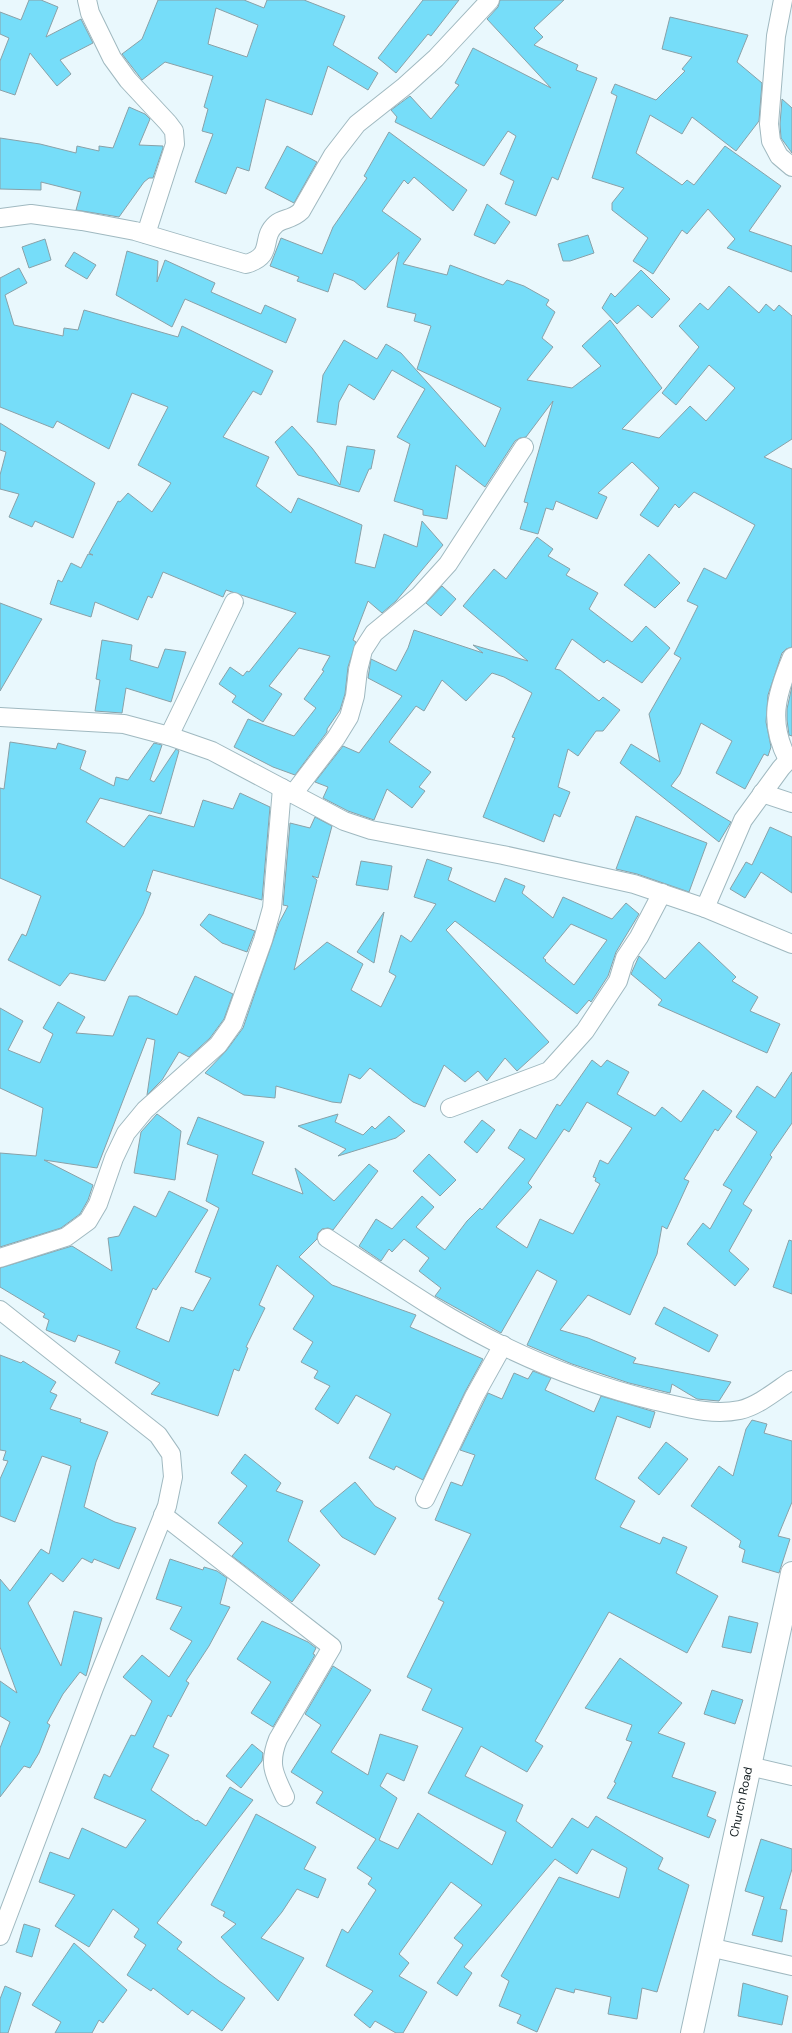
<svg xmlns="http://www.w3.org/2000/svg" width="792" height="2033" font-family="'DM Sans',sans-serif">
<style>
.building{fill:#76ddf9;stroke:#89a1a8;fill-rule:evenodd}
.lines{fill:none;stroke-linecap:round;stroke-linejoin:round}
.street-casing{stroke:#a0b9c0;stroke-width:20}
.secondary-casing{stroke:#a0b9c0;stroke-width:24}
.street{stroke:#fff;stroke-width:18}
.secondary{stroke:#fff;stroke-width:22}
.labels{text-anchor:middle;stroke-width:3.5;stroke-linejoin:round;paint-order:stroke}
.street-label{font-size:12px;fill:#172124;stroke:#fff}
</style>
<rect width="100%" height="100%" fill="#e9f8fd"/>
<g class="building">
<polygon points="29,0 41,0 58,7 46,37 81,19 93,43 60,60 71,74 57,86 30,53 15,95 0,90 0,61 9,38 0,34 0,12 21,20"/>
<path d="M158,0H244L264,8L267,0H304L345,16L333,45L378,73L368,90L328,66L312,115L266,99L249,171L237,167L226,194L195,182L213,134L202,131L208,109L204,107L213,76L165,62L142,80L122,54L142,39ZM216,8L258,25L247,57L208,44Z"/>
<polygon points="423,0 459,0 431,36 428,34 396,73 378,58"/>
<polygon points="500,0 564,0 534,28 543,37 534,45 578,65 576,70 597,78 558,180 552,177 536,216 505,204 514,181 500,174 516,136 508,131 484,166 395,122 397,117 391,110 410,96 431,119 459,85 455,83 473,48 551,88 487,19 498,7"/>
<polygon points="670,17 748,35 737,62 762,83 759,121 736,151 692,117 682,134 650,115 636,153 682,185 687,180 694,185 725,146 781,186 749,231 792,246 792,272 727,248 735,239 708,209 687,234 682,230 653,274 633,261 648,238 612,210 612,203 624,188 592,178 617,96 611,93 615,84 656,100 685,71 682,69 692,57 662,49"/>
<polygon points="782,99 792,108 792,153 781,138 780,124"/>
<polygon points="129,107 145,114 150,119 139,145 163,146 163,148 153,178 149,178 144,182 119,217 76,210 81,192 41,182 41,190 0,189 0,138 40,144 76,153 77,146 99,151 99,146 113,148"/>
<polygon points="389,132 467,190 453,211 414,177 408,184 404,180 382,211 421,239 403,264 447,275 450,265 503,285 507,280 524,286 549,300 546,305 555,312 542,338 553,347 527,380 572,388 601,366 582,346 610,320 662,388 622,429 659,438 690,406 706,421 735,388 709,365 676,405 662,393 699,347 679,326 700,303 708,310 729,286 759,313 766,304 774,311 779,305 792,316 792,439 764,457 792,469 792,647 786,649 782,653 768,695 766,722 771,747 768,756 764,754 745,789 716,773 732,741 701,723 680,774 671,786 731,822 719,842 620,763 631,744 660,762 649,714 681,658 674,654 698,606 687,601 704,568 726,579 755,525 694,492 679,508 675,504 658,527 640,515 659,488 632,462 598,493 607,497 597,519 556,501 553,510 546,508 538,534 520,529 528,503 524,502 553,401 526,437 520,438 515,441 485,487 456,465 447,519 423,515 423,510 394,501 410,444 397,437 425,389 392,370 374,400 349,384 339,402 336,425 317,422 323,375 344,340 377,359 386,344 401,353 485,447 501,408 417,369 431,326 414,321 416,314 387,307 399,252 365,290 354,281 334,273 328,292 297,281 299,277 270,266 281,238 322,254 333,227 367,178 364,176"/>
<polygon points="287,146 317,162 294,203 265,188"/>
<polygon points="487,204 510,222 495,244 474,235"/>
<polygon points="588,235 594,253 570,261 563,261 558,244"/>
<polygon points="45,239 51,260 29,268 22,247"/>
<polygon points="127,251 158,261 157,282 165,260 215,283 211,292 261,314 265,305 296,319 286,343 185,299 172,327 116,295"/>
<polygon points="74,252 96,265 87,279 65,266"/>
<polygon points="19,268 27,283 5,295 14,325 63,336 64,328 78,330 84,310 178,337 182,326 273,371 261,395 253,391 223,437 269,457 256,486 291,513 298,498 362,525 355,563 375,568 384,534 417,547 422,521 443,545 396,601 382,613 368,601 353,640 356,642 348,667 345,694 340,710 327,729 327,732 295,775 273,767 234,747 248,719 294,736 316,708 304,699 324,671 322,670 330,656 299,648 269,686 282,694 263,722 232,702 236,696 219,684 230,667 243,676 247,671 249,672 296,613 226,590 223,597 163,572 152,598 148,596 138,620 95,602 91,617 50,604 58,580 62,582 71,563 81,568 88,554 93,555 89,553 118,501 120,502 128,493 152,512 171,483 138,465 168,407 132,393 109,449 57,421 53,428 0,407 0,278"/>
<polygon points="641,270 670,299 652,318 638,305 617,324 602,308 611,293 615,297"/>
<polygon points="0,423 95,483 73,538 35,521 32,527 9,517 19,494 0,489 0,475 6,452 0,450"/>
<polygon points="292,426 312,448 340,485 347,446 375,450 371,469 369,469 359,492 298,475 275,442"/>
<polygon points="537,537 553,549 548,556 570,569 566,575 598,593 589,609 632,642 646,626 670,648 642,683 607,660 604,663 572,639 555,669 560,670 599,701 603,697 620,710 603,731 596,731 578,756 568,749 558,787 570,792 560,817 554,814 544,842 483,817 515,738 512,737 532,693 504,677 492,673 466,701 442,680 424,711 416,706 389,742 431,772 419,787 425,791 412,808 387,789 374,820 348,811 323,798 328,787 315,782 343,746 359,753 402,696 368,678 371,659 396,671 408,648 414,630 483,653 473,645 528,661 463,606 494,569 506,579"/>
<polygon points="649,554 680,583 655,608 624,585"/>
<polygon points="442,586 456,599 441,616 426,603"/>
<polygon points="0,603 42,619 0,691"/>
<polygon points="102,640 132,645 130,660 158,668 165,649 186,652 171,702 126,688 122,713 95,711 100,680 96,679"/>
<polygon points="792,686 792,736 789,735 787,720 787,709"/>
<polygon points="10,742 56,749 58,743 86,751 80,769 114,786 116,777 128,780 154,743 162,745 150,780 154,782 176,749 179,751 161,814 100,798 86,822 124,847 149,815 194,827 203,800 233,809 240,793 270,807 262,900 153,870 146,891 151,893 143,914 105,981 70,973 60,986 8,960 22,934 26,936 41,896 0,878 0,788 4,789"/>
<polygon points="636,816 707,843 689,892 637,874 616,869"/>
<path d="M315,817L332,826L318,878L312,876L317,880L294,970L327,942L363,964L351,990L381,1007L396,976L389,972L401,935L411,942L436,904L414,897L427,859L452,868L448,880L495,902L505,878L525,886L522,893L553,918L563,897L612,919L626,903L639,914L616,952L608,976L591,1002L589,1000L577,1014L455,921L446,930L549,1042L517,1071L505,1058L487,1081L478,1071L465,1082L444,1065L425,1107L413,1102L370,1068L360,1079L349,1074L341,1103L332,1102L276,1086L275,1098L244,1095L205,1073L226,1051L243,1028L279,923L288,906L283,905L290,823L310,828ZM571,924L607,940L574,985L545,961L546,960L543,958Z"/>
<polygon points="770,827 792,837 792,893 761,872 745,898 730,889 746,862 752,865"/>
<polygon points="361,861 392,866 388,890 356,885"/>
<polygon points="384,912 374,963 357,952"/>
<polygon points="209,914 255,931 247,952 222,943 200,925"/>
<polygon points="699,942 736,977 732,981 758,997 750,1011 780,1024 767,1053 658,1005 662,1000 631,974 639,956 665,979"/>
<polygon points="195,976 233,994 224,1019 210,1038 189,1057 179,1052 162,1080 147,1095 155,1040 147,1038 97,1168 44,1160 93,1185 88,1200 80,1214 61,1228 0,1247 0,1153 36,1156 43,1108 0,1088 0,1008 23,1021 8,1050 40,1063 53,1034 43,1028 58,1002 85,1017 76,1033 113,1036 129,996 137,996 177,1015"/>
<path d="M592,1060L601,1067L607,1060L629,1072L617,1094L655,1116L662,1107L681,1122L703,1090L732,1111L718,1131L715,1129L684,1179L689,1181L667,1229L662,1226L657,1254L630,1315L588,1295L560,1330L588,1338L636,1358L633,1363L731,1382L719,1401L697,1399L672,1384L670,1393L629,1383L572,1364L527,1345L557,1281L537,1270L501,1333L435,1296L441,1288L419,1271L429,1258L404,1239L392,1252L389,1249L381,1261L359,1246L376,1219L392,1229L422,1196L434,1207L416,1227L445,1250L467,1221L480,1208L482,1210L525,1159L508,1148L520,1129L536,1139L557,1104L560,1106ZM587,1102L632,1128L608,1164L600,1160L593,1177L596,1178L595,1181L600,1184L573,1234L540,1219L527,1248L496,1227L532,1187L528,1183L564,1129L569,1132Z"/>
<polygon points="792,1072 792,1123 770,1155 772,1157 743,1204 752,1210 729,1251 749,1269 735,1286 687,1244 703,1223 710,1229 732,1190 723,1185 757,1132 736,1117 757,1086 775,1098"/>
<polygon points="157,1114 181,1131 175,1180 134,1173 141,1132"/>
<polygon points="338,1114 335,1122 363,1135 372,1126 375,1129 389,1116 405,1131 396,1138 338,1156 346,1149 298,1126"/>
<polygon points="198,1117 264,1142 252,1174 303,1194 295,1168 334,1201 369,1164 378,1171 333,1230 328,1228 322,1229 318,1233 317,1239 299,1257 332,1285 416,1315 410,1327 483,1359 465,1392 423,1480 396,1466 394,1470 369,1458 391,1414 356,1395 338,1424 315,1409 330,1386 314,1378 318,1371 301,1362 313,1342 293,1329 314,1296 277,1265 259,1305 265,1308 246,1347 248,1348 239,1371 234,1369 218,1416 151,1394 160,1383 115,1363 120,1351 78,1335 75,1342 46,1330 49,1320 43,1317 45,1314 0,1287 0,1268 72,1246 112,1271 108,1238 119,1236 134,1206 156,1217 169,1191 208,1210 156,1290 153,1288 136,1328 169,1342 181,1307 193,1311 211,1278 195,1272 219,1208 206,1201 218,1155 187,1144"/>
<polygon points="482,1120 495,1130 477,1153 464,1142"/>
<polygon points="429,1154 456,1180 440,1196 413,1171"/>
<polygon points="789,1240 792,1241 792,1294 773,1287"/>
<polygon points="664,1307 718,1335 709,1352 655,1324"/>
<polygon points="0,1355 21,1363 23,1361 56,1382 50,1392 57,1395 50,1409 81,1419 80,1422 108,1432 96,1462 84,1507 115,1522 136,1528 119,1569 94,1559 92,1563 82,1558 63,1582 51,1573 28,1603 61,1666 74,1611 102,1618 86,1676 80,1672 63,1694 47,1723 50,1725 39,1753 30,1768 24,1766 0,1797 0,1748 10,1722 0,1716 0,1681 17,1693 0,1647 0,1579 10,1591 41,1549 49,1554 71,1466 42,1456 15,1522 0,1516 0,1479 8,1461 3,1460 6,1451 0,1450"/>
<polygon points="533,1371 551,1378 545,1390 594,1412 601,1396 655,1412 650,1428 617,1416 595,1479 635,1501 620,1527 660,1544 663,1537 687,1547 676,1573 718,1596 687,1653 609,1612 535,1741 543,1746 527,1772 481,1746 465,1776 523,1805 516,1821 552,1848 572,1818 588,1828 596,1816 663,1858 658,1869 689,1885 657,1992 642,1988 637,2019 608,2014 611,1997 575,1989 574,1993 556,1988 537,2032 517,2023 521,2015 499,2006 509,1981 501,1976 559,1877 619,1898 627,1868 592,1849 577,1874 555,1859 464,1967 472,1973 457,1996 437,1983 463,1945 454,1938 482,1905 451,1882 399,1954 409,1963 399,1976 427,1992 403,2033 396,2033 375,2021 370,2028 354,2015 373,1991 326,1966 342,1929 348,1933 376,1890 368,1884 372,1878 357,1868 376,1839 316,1803 323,1792 291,1772 321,1725 305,1714 333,1666 371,1690 331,1752 368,1775 380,1734 418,1746 404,1781 387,1773 380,1786 397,1798 379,1840 398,1849 418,1813 492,1865 506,1832 428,1793 463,1728 422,1710 432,1689 407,1677 444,1602 438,1599 471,1534 435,1520 451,1482 462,1486 475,1455 460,1450 488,1393 502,1399 514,1373 528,1379"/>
<polygon points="752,1420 767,1424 764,1433 792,1441 792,1502 778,1536 790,1539 779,1573 742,1562 745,1550 739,1547 741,1541 691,1506 719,1466 733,1476 746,1429"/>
<polygon points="666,1442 688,1459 659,1495 638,1478"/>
<polygon points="245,1454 281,1483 276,1491 303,1501 288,1541 320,1565 292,1602 232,1556 243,1543 218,1523 247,1486 231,1473"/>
<polygon points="355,1482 375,1506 396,1518 375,1555 342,1537 320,1511"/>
<polygon points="170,1559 203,1570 204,1567 217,1571 227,1578 220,1604 230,1607 209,1646 186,1681 189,1683 171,1717 168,1715 153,1747 169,1755 151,1790 196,1821 197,1820 206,1826 230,1787 253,1800 157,1923 182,1942 177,1949 219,1981 245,1998 222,2031 192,2010 188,2015 153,1988 151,1991 127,1975 146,1945 134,1937 139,1929 113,1909 89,1947 55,1926 75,1895 39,1882 50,1852 69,1859 82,1828 126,1848 146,1820 94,1798 104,1774 110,1777 131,1735 135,1736 152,1701 123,1677 142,1655 169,1677 192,1641 170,1629 182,1607 156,1599"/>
<polygon points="729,1616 758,1623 751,1653 722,1647"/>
<polygon points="262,1621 308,1642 316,1648 313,1654 315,1655 273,1727 251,1713 271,1682 237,1659"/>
<polygon points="620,1658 682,1703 658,1733 685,1743 672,1777 716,1792 707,1816 716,1820 709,1838 607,1798 616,1783 614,1782 632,1742 626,1740 632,1725 585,1708"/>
<polygon points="712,1690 743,1700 735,1724 704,1714"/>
<polygon points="252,1744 263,1753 262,1761 241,1788 226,1776"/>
<polygon points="256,1814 316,1847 304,1869 326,1879 318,1898 297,1889 282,1912 261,1938 304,1958 278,2001 221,1937 236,1924 223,1916 225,1912 211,1905"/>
<polygon points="761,1839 792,1849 792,1869 780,1909 787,1910 782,1942 752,1935 764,1897 745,1891"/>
<polygon points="24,1924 40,1929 32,1957 16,1952"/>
<polygon points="74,1943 127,1990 103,2023 99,2020 92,2033 55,2033 61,2022 32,2005"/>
<polygon points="743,1983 788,1996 782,2025 738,2016"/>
<polygon points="5,1986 21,1993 8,2033 0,2033 0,1999"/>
</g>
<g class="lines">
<g class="street-casing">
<g id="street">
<polyline points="87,0 90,13 112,58 128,80 168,123 174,131 175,144 146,234"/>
<polyline points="783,0 776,36 769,124 771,141 779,156 792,167"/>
<path d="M0,218L31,214L82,221L135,231L246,264C276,255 259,239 276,224C283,218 292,220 301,211L333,155L357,124L405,86L436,58L490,0"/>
<polyline points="0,717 124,724 169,736 212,751 344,821 371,830 503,855 634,884 705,908 792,944"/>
<polyline points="169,736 234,602"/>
<path d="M788,760C768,722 776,695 792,657"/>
<polyline points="762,793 792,803"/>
<polyline points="293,794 336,738 349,717 355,696 358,670 363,650 374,633 419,596 448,564 524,447"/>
<polyline points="705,908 743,820 781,768 792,756"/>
<polyline points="450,1108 549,1071 585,1031 618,981 625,958 639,937 662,893"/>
<path d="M327,1238C362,1261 396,1284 431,1306C500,1349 577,1382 656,1401C684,1407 711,1416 740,1410C758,1406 777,1390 792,1380"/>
<polyline points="0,1258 66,1237 88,1221 98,1204 114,1158 126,1133 145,1110 218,1045 233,1024 263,940 272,908 282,788"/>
<polyline points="0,1310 158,1435 171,1454 173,1477 167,1506 94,1688 0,1936"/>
<polyline points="425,1499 474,1397 503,1345"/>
<path d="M163,1515L332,1647L278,1739C268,1764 274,1774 285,1797"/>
<polyline points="749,1766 792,1776"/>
<polyline points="709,1947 792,1966"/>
</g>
</g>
<g class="secondary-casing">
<polyline id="secondary" points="692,2033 792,1573"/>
</g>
<use href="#street" class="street"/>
<use href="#secondary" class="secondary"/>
</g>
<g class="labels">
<g class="street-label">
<text transform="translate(741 1802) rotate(-78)" y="4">Church Road</text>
</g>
</g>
</svg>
